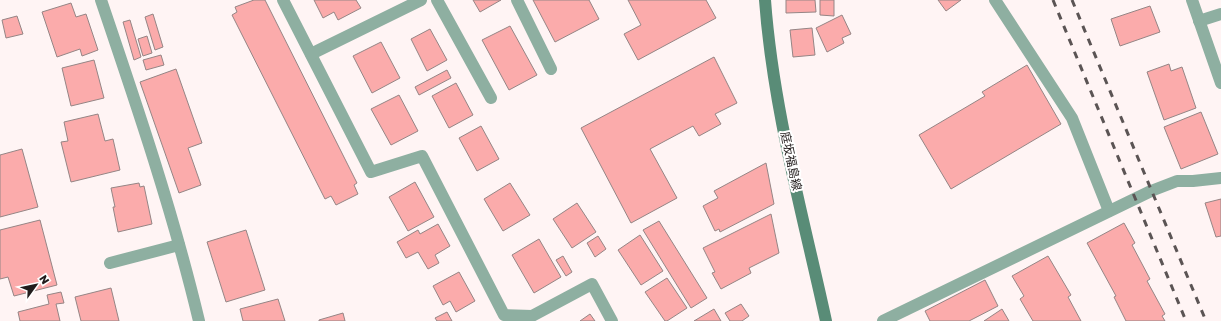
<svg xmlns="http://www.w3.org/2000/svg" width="1221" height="321" font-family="'Golos Text','Noto Sans JP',sans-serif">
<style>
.building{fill:#fbabab;stroke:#958585}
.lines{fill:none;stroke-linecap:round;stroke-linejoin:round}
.street{stroke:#8eafa1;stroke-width:12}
.secondary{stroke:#598c77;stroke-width:12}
.rail{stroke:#5b5454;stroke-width:3;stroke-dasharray:7 7;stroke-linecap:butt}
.labels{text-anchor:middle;stroke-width:4;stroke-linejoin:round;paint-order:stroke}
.street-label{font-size:12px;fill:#221c1c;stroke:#fff}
</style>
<rect width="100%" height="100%" fill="#fff4f4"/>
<g class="building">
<polygon points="254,0 265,0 357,183 354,185 358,194 336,205 331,196 325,199 232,15 237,12 235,7"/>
<polygon points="314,0 356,0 361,8 338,20 334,12 323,18"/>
<polygon points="473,0 501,0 480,12"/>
<polygon points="533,0 589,0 599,19 555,42"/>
<polygon points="628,0 706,0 716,18 638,60 624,34 641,25"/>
<polygon points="786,0 815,0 816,12 786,13"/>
<polygon points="820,0 834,0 834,16 820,15"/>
<polygon points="938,0 961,0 946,11"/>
<polygon points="71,3 76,17 86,14 98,50 82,56 80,49 57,57 42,12"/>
<polygon points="1150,6 1160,32 1120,46 1111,19"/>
<polygon points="153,14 163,47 155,50 145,17"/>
<polygon points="842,15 851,34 842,38 844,43 827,52 816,28"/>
<polygon points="17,16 23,34 6,38 2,20"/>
<polygon points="130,20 141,57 134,60 123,22"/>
<polygon points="510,26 537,75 509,90 482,40"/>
<polygon points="812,28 815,55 793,57 790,30"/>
<polygon points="430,29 447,60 427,71 411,39"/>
<polygon points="147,36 152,53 143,56 138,39"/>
<polygon points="381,42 400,78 372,93 353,56"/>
<polygon points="161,55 164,65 146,70 143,60"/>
<polygon points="714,57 737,103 715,114 721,124 699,136 693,126 650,149 677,198 631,223 581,128"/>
<polygon points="94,60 104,98 71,106 62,68"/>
<polygon points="1169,64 1171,71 1182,67 1196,108 1164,120 1147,72"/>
<polygon points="1027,65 1061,124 951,189 919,135 985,96 982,92"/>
<polygon points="176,69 202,143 188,148 201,185 179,193 140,82"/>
<polygon points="447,70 451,78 419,95 415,87"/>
<polygon points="456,83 473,115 449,128 432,96"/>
<polygon points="399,95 418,131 391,145 371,109"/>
<polygon points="1201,112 1218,154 1181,169 1164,127"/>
<polygon points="98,114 105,141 113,139 120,170 71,182 61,142 68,141 64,122"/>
<polygon points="481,126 499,159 477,171 459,138"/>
<polygon points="22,149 38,207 0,217 0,155"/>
<polygon points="766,163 774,204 720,232 719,229 715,231 703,206 718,198 714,191"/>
<polygon points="415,182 434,217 408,231 389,197"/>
<polygon points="139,183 140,187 144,186 152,224 118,232 113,207 115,207 111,188"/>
<polygon points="510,183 530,215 503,231 484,199"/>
<polygon points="1221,199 1221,236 1216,237 1205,203"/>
<polygon points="577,203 596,232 572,248 553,219"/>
<polygon points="771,214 779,253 749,268 751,273 721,289 712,273 715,272 703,248"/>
<polygon points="40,220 57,285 14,296 8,277 0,279 0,230"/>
<polygon points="659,221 707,298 691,308 643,230"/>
<polygon points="1124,223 1135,243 1132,245 1150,279 1147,281 1165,314 1162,316 1165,321 1126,321 1114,297 1116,296 1087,243"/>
<polygon points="438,224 450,246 435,255 439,263 428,269 418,252 406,258 397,242 418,230 420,234"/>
<polygon points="246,230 265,290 226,302 207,242"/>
<polygon points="640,235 663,271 641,285 618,250"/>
<polygon points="598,236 606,249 595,257 587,243"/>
<polygon points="539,239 561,277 534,293 512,255"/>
<polygon points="563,256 572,272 566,276 556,260"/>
<polygon points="1048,256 1071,295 1068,297 1081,321 1033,321 1020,299 1024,296 1012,276"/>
<polygon points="459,272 475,301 456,312 450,301 443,305 433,286"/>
<polygon points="667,278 687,308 667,321 665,321 645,292"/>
<polygon points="985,280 998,306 969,321 930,321 925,311"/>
<polygon points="111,288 119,321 81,321 75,297"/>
<polygon points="61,292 64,303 56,304 60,321 20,321 18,312 49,304 47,295"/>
<polygon points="278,299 285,321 243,321 240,309"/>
<polygon points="741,304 749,316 742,321 730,321 725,313"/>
<polygon points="714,309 721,321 694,321"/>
<polygon points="1002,309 1009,321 984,321"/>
<polygon points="447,312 452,321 437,321 435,318"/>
<polygon points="343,313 345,321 319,321 319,320"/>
<polygon points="590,314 595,321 580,321"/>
</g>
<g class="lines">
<g class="street">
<path d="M101,0C137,106 173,212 199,321"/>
<polyline points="283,0 371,172 422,156 504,315 532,316 592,284 612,321"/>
<polyline points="437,0 491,98"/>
<polyline points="517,0 551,69"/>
<polyline points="995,0 1072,118 1109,211"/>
<polyline points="1192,0 1221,83"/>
<polyline points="1199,21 1221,14"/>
<polyline points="311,54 421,0"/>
<polyline points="110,263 179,245"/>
<polyline points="883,321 1151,191 1177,181 1193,181 1221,178"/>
</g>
<path class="secondary" d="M765,0C773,109 803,215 826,321"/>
<g class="rail">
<polyline points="1053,0 1186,321"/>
<polyline points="1072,0 1206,321"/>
</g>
</g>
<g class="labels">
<g class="street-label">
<text transform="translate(791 161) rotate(78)" y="4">庭坂福島線</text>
</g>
</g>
<g transform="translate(36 285) rotate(57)" stroke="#ffffff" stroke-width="3" paint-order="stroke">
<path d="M0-3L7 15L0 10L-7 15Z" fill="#221c1c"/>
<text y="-6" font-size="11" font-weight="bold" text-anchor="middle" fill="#221c1c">N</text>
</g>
</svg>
